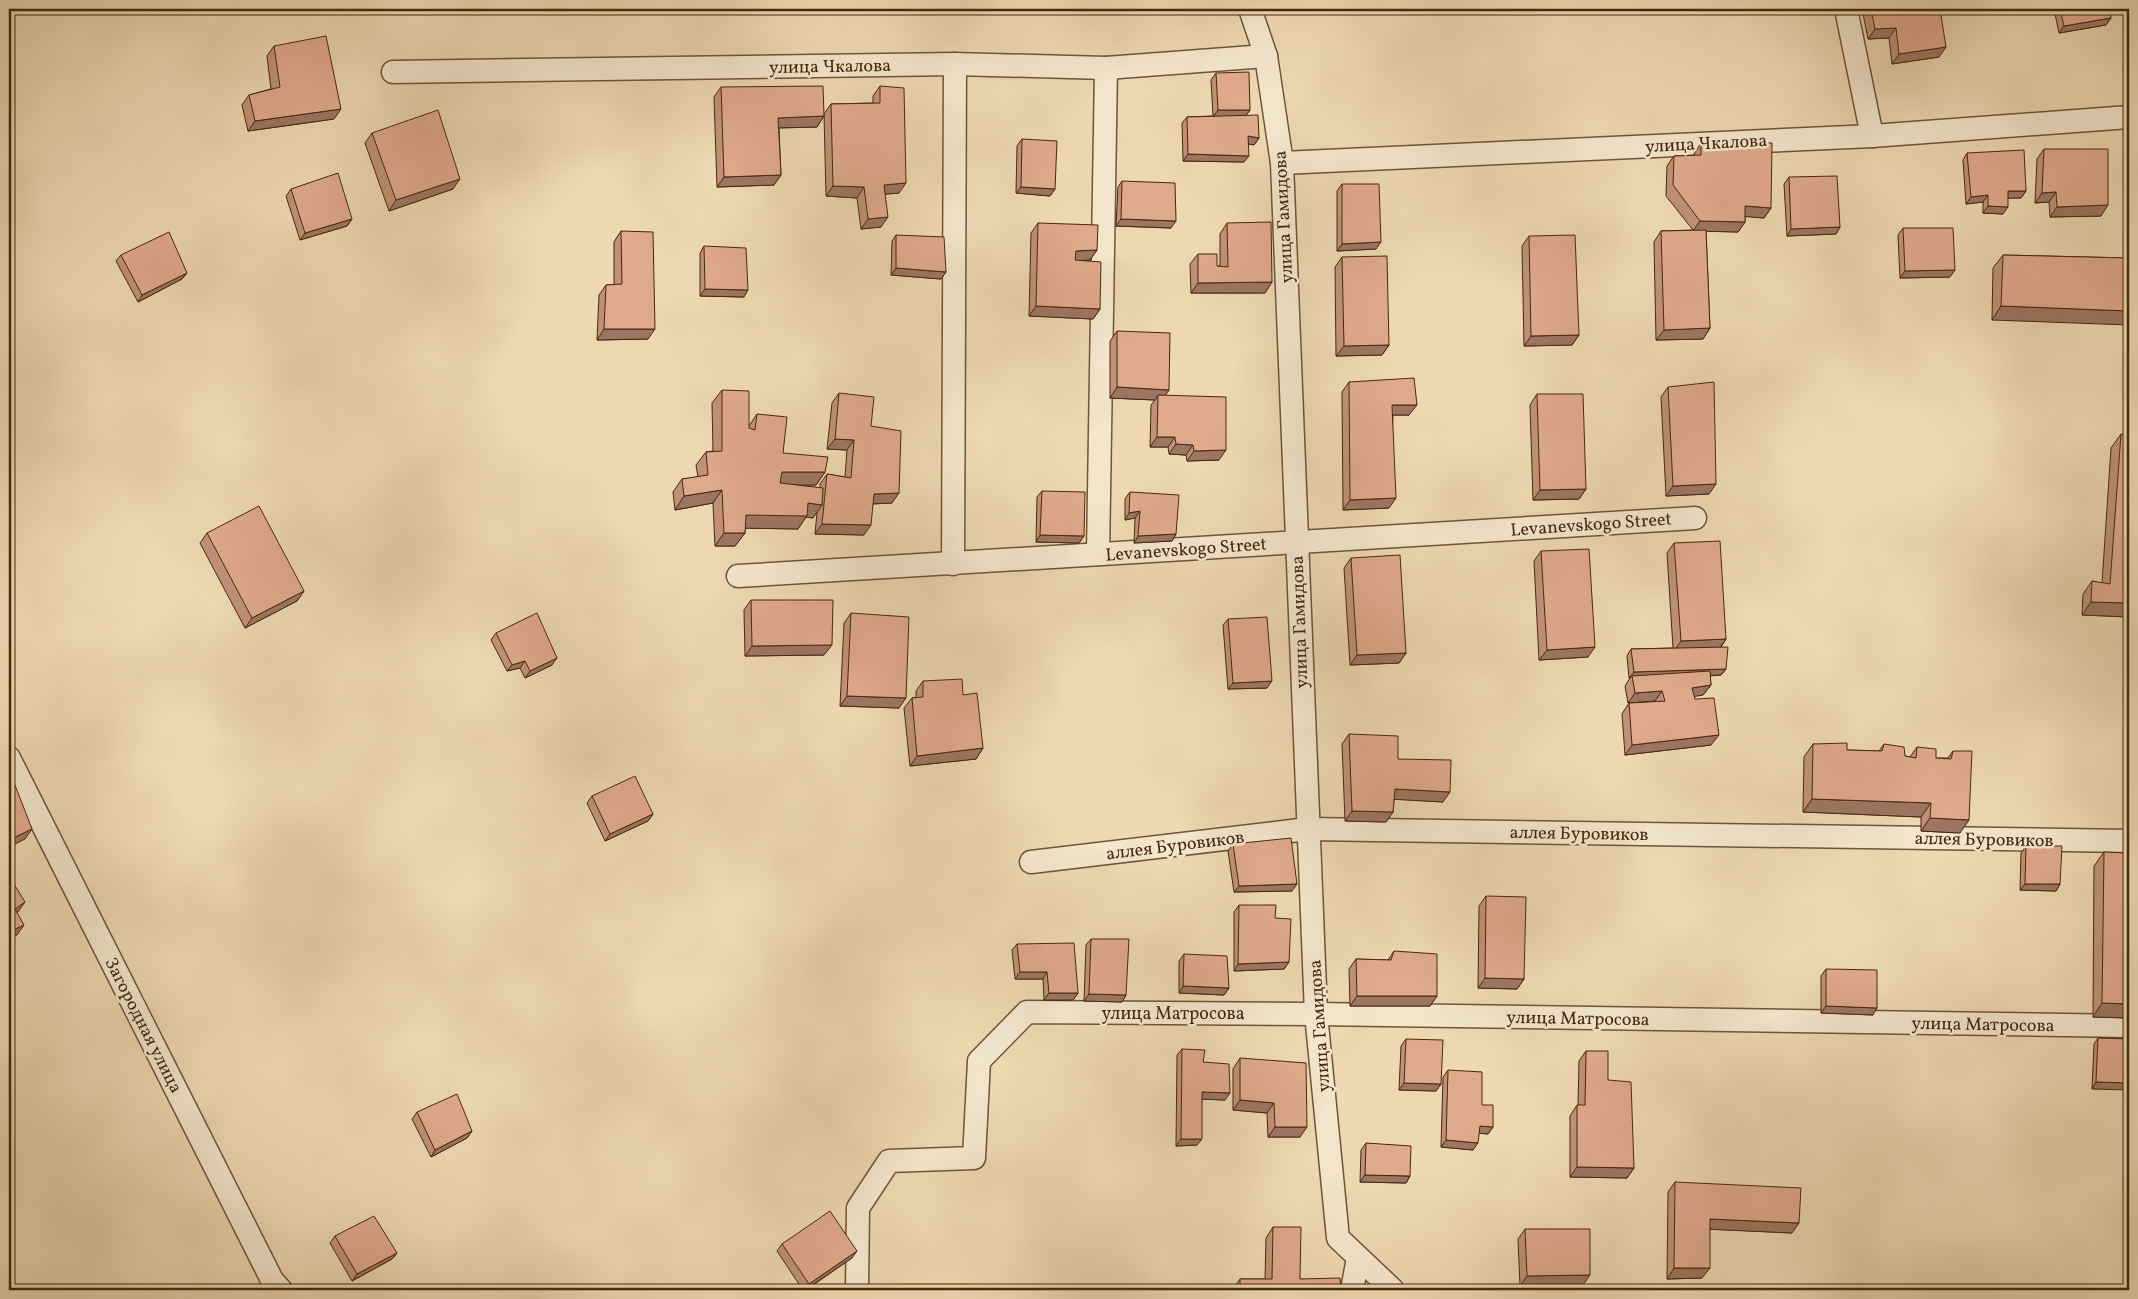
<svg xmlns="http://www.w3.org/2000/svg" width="2138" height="1299" font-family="Vollkorn,serif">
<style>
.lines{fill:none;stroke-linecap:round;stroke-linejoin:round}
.street-casing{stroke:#705437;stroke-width:25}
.street{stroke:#f3e6cd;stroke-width:22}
.wall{fill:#c09178;stroke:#46280e}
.shaded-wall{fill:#9c7662;stroke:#46280e}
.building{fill:#dfa98c;stroke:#46280e}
.labels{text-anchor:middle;stroke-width:5;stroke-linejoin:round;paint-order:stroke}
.street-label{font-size:18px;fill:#46280e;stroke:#f3e6cd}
</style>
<rect width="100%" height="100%" fill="#edd8b2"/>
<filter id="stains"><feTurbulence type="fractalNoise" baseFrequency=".004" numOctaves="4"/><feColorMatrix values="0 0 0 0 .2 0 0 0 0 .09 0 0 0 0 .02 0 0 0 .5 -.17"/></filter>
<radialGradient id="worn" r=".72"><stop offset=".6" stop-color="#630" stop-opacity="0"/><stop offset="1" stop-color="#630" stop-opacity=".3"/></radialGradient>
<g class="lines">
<g class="street-casing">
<g id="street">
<polyline points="1250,9 1266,56 1282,163 1316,1014 1338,1238 1393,1290"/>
<polyline points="1846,9 1872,136"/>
<polyline points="393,72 955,64 1106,68 1266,56"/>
<polyline points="1282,163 1872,136 2129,117"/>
<polyline points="1098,554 1106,68"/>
<polyline points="953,564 955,64"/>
<polyline points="738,576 1695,518"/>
<polyline points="9,758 272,1280 281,1290"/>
<polyline points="1031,862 1308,829 2129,841"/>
<polyline points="857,1290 858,1208 889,1161 974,1158 979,1061 1027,1012 1316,1014 2129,1026"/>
<polyline points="1352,1290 1358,1258"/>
</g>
</g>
<use href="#street" class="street"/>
</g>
<g class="wall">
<polygon points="1862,9 1940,9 1939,57 1892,64 1889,38 1868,39"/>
<polygon points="2054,9 2109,9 2111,18 2106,25 2059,33"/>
<polygon points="274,46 334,119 248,131 242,105 249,95 271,89 267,56"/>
<polygon points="1216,73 1250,110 1246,115 1259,138 1254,145 1248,144 1244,162 1183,161 1182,123 1187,117 1213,116 1211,80"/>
<polygon points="880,86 899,193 885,194 881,227 861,229 857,198 826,196 824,114 831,104 873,103 873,96"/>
<polygon points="721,87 824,116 817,127 779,128 781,175 774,185 717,187 714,97"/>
<polygon points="372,133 453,189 389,211 365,143"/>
<polygon points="1022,139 1055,189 1050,196 1016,193 1017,146"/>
<polygon points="1701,143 1771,208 1764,218 1745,216 1745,222 1738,232 1706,231 1710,328 1703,339 1656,340 1654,242 1661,231 1693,230 1666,196 1667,166 1674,156 1694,155 1694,154"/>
<polygon points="2044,149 2101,216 2050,217 2049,202 2035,203 2037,159"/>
<polygon points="1967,153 2026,191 2021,198 2008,198 2003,214 1983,213 1983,202 1966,204 1963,160"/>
<polygon points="1789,177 1840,227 1836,234 1787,236 1784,184"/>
<polygon points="1122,181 1171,228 1116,226 1118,187"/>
<polygon points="1342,184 1376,249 1337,251 1337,191"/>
<polygon points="291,189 352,219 347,226 300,240 286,196"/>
<polygon points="1038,223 1097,250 1090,260 1085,261 1100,309 1093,319 1029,316 1031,233"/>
<polygon points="1227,223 1272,282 1265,293 1191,293 1190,264 1198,254 1217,266 1220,266 1220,234"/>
<polygon points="1903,228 1950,277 1900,278 1898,235"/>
<polygon points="621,231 648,339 597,340 599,295 606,285 614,285 614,242"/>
<polygon points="896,235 946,272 941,279 891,275 892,241"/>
<polygon points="1529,236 1579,335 1572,345 1524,346 1522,246"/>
<polygon points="704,246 744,297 700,296 700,253"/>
<polygon points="121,255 187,273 182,279 138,302 116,261"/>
<polygon points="2003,255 2129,258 1992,320 1993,268"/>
<polygon points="1342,257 1389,345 1382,355 1336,356 1335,267"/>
<polygon points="1117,331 1169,390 1165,395 1219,460 1187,461 1186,455 1169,454 1168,447 1150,447 1151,405 1155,400 1110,398 1110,341"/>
<polygon points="1349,382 1409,415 1393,415 1389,508 1343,510 1342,392"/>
<polygon points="1668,387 1709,494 1666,496 1661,397"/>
<polygon points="722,390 749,426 757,414 783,453 825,472 816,485 798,485 820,488 820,484 827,474 845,477 847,450 827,449 832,403 839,393 871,426 892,503 873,504 864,535 815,534 817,512 813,518 806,517 798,529 745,528 745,533 735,546 715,546 713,503 675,510 673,492 682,479 698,477 696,465 706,452 713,451 712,403"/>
<polygon points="1537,394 1586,489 1579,499 1533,500 1530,405"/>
<polygon points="2121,434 2129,617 2082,615 2083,594 2092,581 2102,583 2111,448"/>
<polygon points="1042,491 1084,536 1079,543 1036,542 1037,497"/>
<polygon points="1130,492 1176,534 1172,541 1134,543 1135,518 1125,520 1125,499"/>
<polygon points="207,533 304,591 297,601 245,628 200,543"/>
<polygon points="1674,543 1726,639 1721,647 1726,669 1721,675 1710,676 1711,685 1703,695 1694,696 1711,745 1625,755 1622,714 1629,703 1655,702 1655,701 1628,703 1625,686 1630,678 1629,678 1627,656 1631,649 1673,648 1667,553"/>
<polygon points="1541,551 1588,657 1539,660 1534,561"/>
<polygon points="1351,558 1406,653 1399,663 1350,665 1344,568"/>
<polygon points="751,600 824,655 745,656 744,610"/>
<polygon points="851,613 899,708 840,706 844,623"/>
<polygon points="1228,619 1267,688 1228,689 1223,625"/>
<polygon points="496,633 552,665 525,678 520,668 507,671 491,640"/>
<polygon points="923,681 983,748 976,759 910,766 904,708 912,698 916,697 916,691"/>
<polygon points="1349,734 1398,759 1443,802 1394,799 1393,812 1386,822 1345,821 1342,744"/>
<polygon points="1813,744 1847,750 1879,751 1884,744 1905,756 1910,757 1917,747 1936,758 1948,758 1953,751 1960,833 1921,831 1921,817 1803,812 1804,757"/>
<polygon points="592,796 653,814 648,821 605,841 587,803"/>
<polygon points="1233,844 1292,891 1234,892 1228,851"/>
<polygon points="2026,846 2060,884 2056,891 2020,890 2021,853"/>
<polygon points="2104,852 2129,1018 2093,1017 2094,866"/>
<polygon points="1486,896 1524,979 1517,989 1478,988 1479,906"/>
<polygon points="1239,905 1289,962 1284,969 1234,971 1234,912"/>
<polygon points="1091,939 1126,995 1122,1002 1084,1001 1086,945"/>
<polygon points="1017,944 1078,993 1073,1000 1044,1000 1043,979 1015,979 1012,950"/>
<polygon points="1394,951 1437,996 1430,1006 1350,1006 1349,969 1356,959 1388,960"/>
<polygon points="1184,954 1229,988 1224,995 1179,993 1179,961"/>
<polygon points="1826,969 1873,1015 1821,1013 1821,976"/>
<polygon points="2098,1038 2129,1039 2092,1089 2094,1044"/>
<polygon points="1406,1039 1441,1084 1436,1091 1399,1090 1401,1046"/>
<polygon points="1182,1049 1203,1062 1225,1100 1202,1099 1197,1145 1176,1146 1177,1055"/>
<polygon points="1586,1051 1608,1080 1634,1168 1627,1178 1570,1177 1570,1116 1577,1105 1578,1105 1579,1061"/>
<polygon points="1240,1058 1300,1137 1268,1137 1267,1113 1233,1110 1233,1069"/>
<polygon points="1448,1070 1482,1105 1493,1127 1488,1134 1479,1133 1473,1150 1441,1147 1443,1077"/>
<polygon points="417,1112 472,1131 467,1138 431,1157 412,1119"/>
<polygon points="1366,1143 1410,1176 1406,1183 1360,1182 1361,1150"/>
<polygon points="1675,1182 1792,1233 1710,1229 1702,1278 1667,1279 1668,1192"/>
<polygon points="1273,1227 1300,1279 1341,1290 1233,1290 1233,1289 1240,1279 1265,1279 1266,1238"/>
<polygon points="1525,1229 1583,1285 1520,1286 1518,1239"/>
<polygon points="335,1236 397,1253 392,1259 352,1281 330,1243"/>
<polygon points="782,1244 852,1258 806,1290 803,1290 777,1251"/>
</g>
<g class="shaded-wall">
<polygon points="2111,18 2106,25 2059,33 2064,26"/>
<polygon points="1896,28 1889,38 1868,39 1875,29"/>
<polygon points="1946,47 1939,57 1892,64 1899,54"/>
<polygon points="341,109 334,119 248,131 255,121"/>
<polygon points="1218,110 1250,110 1245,117 1213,117"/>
<polygon points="824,116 817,127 771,128 778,118"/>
<polygon points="1248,136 1259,138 1254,145 1244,143"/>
<polygon points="1188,154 1249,156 1244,162 1183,161"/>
<polygon points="781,175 774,185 717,187 724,177"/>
<polygon points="460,179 453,189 389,211 396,200"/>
<polygon points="906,183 899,193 877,195 884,185"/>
<polygon points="833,186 864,187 857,198 826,196"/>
<polygon points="1021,187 1055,189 1050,196 1016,193"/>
<polygon points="2008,191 2026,191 2021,198 2003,198"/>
<polygon points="2056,192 2049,202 2035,203 2042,193"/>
<polygon points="1988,195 1983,202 1966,204 1971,197"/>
<polygon points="2108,205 2101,216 2050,217 2057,207"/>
<polygon points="1745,206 1771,208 1764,218 1738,216"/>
<polygon points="1988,206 2008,207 2003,214 1983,213"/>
<polygon points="888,217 881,227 861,229 868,219"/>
<polygon points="352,219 347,226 300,240 305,233"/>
<polygon points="1121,219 1176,221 1171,228 1116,226"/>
<polygon points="1700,221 1745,222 1738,232 1693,231"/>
<polygon points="1840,227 1836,234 1787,236 1791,229"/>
<polygon points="1381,242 1376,249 1337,251 1342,244"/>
<polygon points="1097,250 1090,260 1069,261 1076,251"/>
<polygon points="896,268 946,272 941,279 891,275"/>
<polygon points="1955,270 1950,277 1900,278 1905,271"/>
<polygon points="187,273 182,279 138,302 142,295"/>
<polygon points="1272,282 1265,293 1191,293 1198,283"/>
<polygon points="705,289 748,290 744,297 700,296"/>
<polygon points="1036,306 1100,309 1093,319 1029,316"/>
<polygon points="2001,306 2129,311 2129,325 1992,320"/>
<polygon points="1710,328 1703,339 1656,340 1664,330"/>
<polygon points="604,329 655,329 648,339 597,340"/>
<polygon points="1579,335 1572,345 1524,346 1531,336"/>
<polygon points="1389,345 1382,355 1336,356 1344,346"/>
<polygon points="1117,387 1169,390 1162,400 1158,395 1155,400 1110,398"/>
<polygon points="1392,405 1417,405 1409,415 1385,415"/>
<polygon points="1157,437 1175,437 1168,447 1150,447"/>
<polygon points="835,439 854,440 847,450 827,449"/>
<polygon points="1176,444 1193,445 1186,455 1169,454"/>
<polygon points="1226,450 1219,460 1187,461 1194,451"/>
<polygon points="782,472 825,472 816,485 773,485"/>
<polygon points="1716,484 1709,494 1666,496 1673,486"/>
<polygon points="1586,489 1579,499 1533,500 1540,490"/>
<polygon points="722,490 713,503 675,510 684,496"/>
<polygon points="899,493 892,503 867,504 874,494"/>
<polygon points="1396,498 1389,508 1343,510 1350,500"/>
<polygon points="808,503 822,505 813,518 806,517 798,529 737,528 746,515"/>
<polygon points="1140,511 1135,518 1125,520 1129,513"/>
<polygon points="822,524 871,525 864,535 815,534"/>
<polygon points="724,533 745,533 735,546 715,546"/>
<polygon points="1176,534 1172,541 1134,543 1138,536"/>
<polygon points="1040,535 1084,536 1079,543 1036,542"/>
<polygon points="304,591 297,601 245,628 252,618"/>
<polygon points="2091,602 2129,603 2129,617 2082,615"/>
<polygon points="1726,639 1719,649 1674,651 1681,641"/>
<polygon points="832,645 824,655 745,656 752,646"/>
<polygon points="1595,647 1588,657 1539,660 1547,650"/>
<polygon points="1406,653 1399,663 1350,665 1357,655"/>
<polygon points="557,658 552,665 525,678 530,671"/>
<polygon points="525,661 520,668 507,671 512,665"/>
<polygon points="1726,669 1721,675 1633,678 1632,676 1630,678 1629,678 1634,672"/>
<polygon points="1272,681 1267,688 1228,689 1233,683"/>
<polygon points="1711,685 1703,695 1685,698 1692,688"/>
<polygon points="1662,691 1655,701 1628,703 1635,693"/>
<polygon points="847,696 906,698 899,708 840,706"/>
<polygon points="1719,735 1711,745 1625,755 1632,745"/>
<polygon points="983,748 976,759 910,766 917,756"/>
<polygon points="1395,789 1450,792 1443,802 1388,799"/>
<polygon points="1812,799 1931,803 1921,817 1803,812"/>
<polygon points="1352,811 1393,812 1386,822 1345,821"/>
<polygon points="653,814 648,821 605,841 610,834"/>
<polygon points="1930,818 1969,820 1960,833 1921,831"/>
<polygon points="32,829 25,839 9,847 9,840"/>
<polygon points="1297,884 1292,891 1234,892 1239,886"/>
<polygon points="2025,884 2060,884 2056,891 2020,890"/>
<polygon points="25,902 18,912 9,918 15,909"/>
<polygon points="24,925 17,935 9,939 9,932"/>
<polygon points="1289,962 1284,969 1234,971 1238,964"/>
<polygon points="1020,972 1047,972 1043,979 1015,979"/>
<polygon points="1485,978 1524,979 1517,989 1478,988"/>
<polygon points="1183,986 1229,988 1224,995 1179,993"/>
<polygon points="1049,993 1078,993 1073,1000 1044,1000"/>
<polygon points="1089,994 1126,995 1122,1002 1084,1001"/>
<polygon points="1357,996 1437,996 1430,1006 1350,1006"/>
<polygon points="2102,1003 2129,1004 2129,1018 2093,1017"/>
<polygon points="1826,1006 1877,1008 1873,1015 1821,1013"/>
<polygon points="2096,1082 2129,1083 2129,1090 2092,1089"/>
<polygon points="1404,1083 1441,1084 1436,1091 1399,1090"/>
<polygon points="1202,1092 1230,1093 1225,1100 1198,1099"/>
<polygon points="1240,1100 1274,1103 1267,1113 1233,1110"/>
<polygon points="1480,1126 1493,1127 1488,1134 1475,1133"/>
<polygon points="1275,1127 1307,1127 1300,1137 1268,1137"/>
<polygon points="472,1131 467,1138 431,1157 435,1150"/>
<polygon points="1181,1139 1202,1139 1197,1145 1176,1146"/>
<polygon points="1446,1140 1478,1143 1473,1150 1441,1147"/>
<polygon points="1577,1167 1634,1168 1627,1178 1570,1177"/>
<polygon points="1365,1175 1410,1176 1406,1183 1360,1182"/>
<polygon points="1710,1219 1799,1223 1792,1233 1703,1229"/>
<polygon points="857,1251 852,1258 805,1290 809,1284"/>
<polygon points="397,1253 392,1259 352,1281 357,1274"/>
<polygon points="1674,1268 1710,1268 1702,1278 1667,1279"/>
<polygon points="1590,1275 1583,1285 1520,1286 1527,1276"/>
</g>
<g class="building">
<polygon points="1871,9 1940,9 1946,47 1899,54 1896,28 1875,29"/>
<polygon points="2060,9 2109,9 2111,18 2064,26"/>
<polygon points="326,36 341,109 255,121 249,95 280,87 274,46"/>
<polygon points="1249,72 1250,110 1218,110 1216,73"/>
<polygon points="823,86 824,116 778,118 781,175 724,177 721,87"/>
<polygon points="880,86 904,88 906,183 884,185 888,217 868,219 864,187 833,186 831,104 880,103"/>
<polygon points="438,110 460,179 396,200 372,133"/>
<polygon points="1258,115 1259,138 1248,136 1249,156 1188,154 1187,117"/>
<polygon points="1022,139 1057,141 1055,189 1021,187"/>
<polygon points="1701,143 1772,143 1771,208 1745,206 1745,222 1700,221 1673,185 1674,156 1701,155"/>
<polygon points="2044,149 2108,149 2108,205 2057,207 2056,192 2042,193"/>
<polygon points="2024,150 2026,191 2008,191 2008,207 1988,206 1988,195 1971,197 1967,153"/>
<polygon points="338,173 352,219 305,233 291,189"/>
<polygon points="1837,176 1840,227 1791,229 1789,177"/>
<polygon points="1122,181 1175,183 1176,221 1121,219"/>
<polygon points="1342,184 1379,184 1381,242 1342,244"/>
<polygon points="1271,222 1272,282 1198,283 1198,254 1217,254 1217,266 1228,267 1227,223"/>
<polygon points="1038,223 1098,225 1097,250 1076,251 1075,260 1101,262 1100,309 1036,306"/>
<polygon points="1903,228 1953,228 1955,270 1905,271"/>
<polygon points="1706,230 1710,328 1664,330 1661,231"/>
<polygon points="621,231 653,232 655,329 604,329 606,285 622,284"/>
<polygon points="169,232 187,273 142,295 121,255"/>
<polygon points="896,235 944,237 946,272 896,268"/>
<polygon points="1575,235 1579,335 1531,336 1529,236"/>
<polygon points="704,246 746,248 748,290 705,289"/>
<polygon points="2003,255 2129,258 2129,311 2001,306"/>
<polygon points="1387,256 1389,345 1344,346 1342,257"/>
<polygon points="1117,331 1170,333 1169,390 1117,387"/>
<polygon points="1414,378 1417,405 1392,405 1396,498 1350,500 1349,382"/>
<polygon points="1714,382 1716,484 1673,486 1668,387"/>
<polygon points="722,390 749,391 749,428 755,430 757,414 787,417 783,453 828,457 825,472 782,472 780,483 823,488 822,505 808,503 807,516 746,515 745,533 724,533 722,490 684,496 682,479 708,475 706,452 722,451"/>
<polygon points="839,393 874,397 871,426 901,431 899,493 874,494 871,525 822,524 827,474 851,478 854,440 835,439"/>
<polygon points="1537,394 1583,394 1586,489 1540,490"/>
<polygon points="1158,395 1226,397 1226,450 1194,451 1193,445 1176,444 1175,437 1157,437"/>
<polygon points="2121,434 2129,435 2129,603 2091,602 2092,581 2110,584"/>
<polygon points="1042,491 1085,492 1084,536 1040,535"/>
<polygon points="1130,492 1179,495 1176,534 1138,536 1140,511 1129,513"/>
<polygon points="259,506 304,591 252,618 207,533"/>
<polygon points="1720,541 1726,639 1681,641 1674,543"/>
<polygon points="1589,549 1595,647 1547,650 1541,551"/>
<polygon points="1400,555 1406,653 1357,655 1351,558"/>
<polygon points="751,600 833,600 832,645 752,646"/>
<polygon points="537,613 557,658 530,671 525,661 512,665 496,633"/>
<polygon points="851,613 909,617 906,698 847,696"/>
<polygon points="1267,617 1272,681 1233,683 1228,619"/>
<polygon points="1728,647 1726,669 1634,672 1631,649"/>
<polygon points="1710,671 1711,685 1692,688 1695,699 1714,698 1719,735 1632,745 1629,703 1665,701 1662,691 1635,693 1632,676"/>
<polygon points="962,679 963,695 977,693 983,748 917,756 912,698 923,697 923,681"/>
<polygon points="1349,734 1398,736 1398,759 1451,760 1450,792 1395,789 1393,812 1352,811"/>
<polygon points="1847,743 1847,750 1882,751 1884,744 1904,747 1905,756 1916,758 1917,747 1936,749 1936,758 1951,759 1953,751 1972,751 1969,820 1930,818 1931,803 1812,799 1813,744"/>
<polygon points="635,776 653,814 610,834 592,796"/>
<polygon points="15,785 32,829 9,840 9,788"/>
<polygon points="1291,838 1297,884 1239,886 1233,844"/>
<polygon points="2026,846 2062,846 2060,884 2025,884"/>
<polygon points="2104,852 2129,853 2129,1004 2102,1003"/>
<polygon points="14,884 25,902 15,909 24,925 9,932 9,885"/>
<polygon points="1486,896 1526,897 1524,979 1485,978"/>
<polygon points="1239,905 1276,905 1275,918 1291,919 1289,962 1238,964"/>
<polygon points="1091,939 1129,939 1126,995 1089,994"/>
<polygon points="1074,943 1078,993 1049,993 1047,972 1020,972 1017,944"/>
<polygon points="1394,951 1437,954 1437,996 1357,996 1356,959 1391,960"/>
<polygon points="1184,954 1227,956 1229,988 1183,986"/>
<polygon points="1826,969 1877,970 1877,1008 1826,1006"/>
<polygon points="2098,1038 2129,1039 2129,1083 2096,1082"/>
<polygon points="1406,1039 1443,1040 1441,1084 1404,1083"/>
<polygon points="1182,1049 1205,1050 1203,1062 1229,1064 1230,1093 1202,1092 1202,1139 1181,1139"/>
<polygon points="1586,1051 1608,1051 1608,1080 1631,1082 1634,1168 1577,1167 1577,1105 1585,1105"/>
<polygon points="1240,1058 1306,1063 1307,1127 1275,1127 1274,1103 1240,1100"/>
<polygon points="1448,1070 1482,1072 1482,1105 1493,1105 1493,1127 1480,1126 1478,1143 1446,1140"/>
<polygon points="457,1094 472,1131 435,1150 417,1112"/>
<polygon points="1366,1143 1411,1146 1410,1176 1365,1175"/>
<polygon points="1675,1182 1801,1188 1799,1223 1710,1219 1710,1268 1674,1268"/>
<polygon points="830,1211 857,1251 809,1284 782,1244"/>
<polygon points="374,1216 397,1253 357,1274 335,1236"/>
<polygon points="1273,1227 1301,1227 1300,1279 1340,1278 1341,1290 1240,1290 1240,1279 1272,1279"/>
<polygon points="1525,1229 1590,1229 1590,1275 1527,1276"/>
</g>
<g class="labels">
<g class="street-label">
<text transform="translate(830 66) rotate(-1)" y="6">улица Чкалова</text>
<text transform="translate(1706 143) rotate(-3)" y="6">улица Чкалова</text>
<text transform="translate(1283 217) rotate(-93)" y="6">улица Гамидова</text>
<text transform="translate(1591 524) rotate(-4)" y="6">Levanevskogo Street</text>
<text transform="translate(1186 549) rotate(-4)" y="6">Levanevskogo Street</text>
<text transform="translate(1299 622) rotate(-92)" y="6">улица Гамидова</text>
<text transform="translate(1579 833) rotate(1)" y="6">аллея Буровиков</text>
<text transform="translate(1984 839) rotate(1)" y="6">аллея Буровиков</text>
<text transform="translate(1175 845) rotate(-7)" y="6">аллея Буровиков</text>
<text x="1173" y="1019">улица Матросова</text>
<text transform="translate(1578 1018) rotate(1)" y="6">улица Матросова</text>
<text transform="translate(1983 1024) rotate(1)" y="6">улица Матросова</text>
<text transform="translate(144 1025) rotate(63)" y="6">Загородная улица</text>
<text transform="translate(1319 1026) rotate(-94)" y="6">улица Гамидова</text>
</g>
</g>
<rect width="2138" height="1299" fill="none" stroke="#edd8b2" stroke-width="30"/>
<rect x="10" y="10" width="2118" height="1279" fill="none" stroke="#46280e" stroke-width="2.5"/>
<rect x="15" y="15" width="2108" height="1269" fill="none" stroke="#46280e"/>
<rect width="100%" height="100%" filter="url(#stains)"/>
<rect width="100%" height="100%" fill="url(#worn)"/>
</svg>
